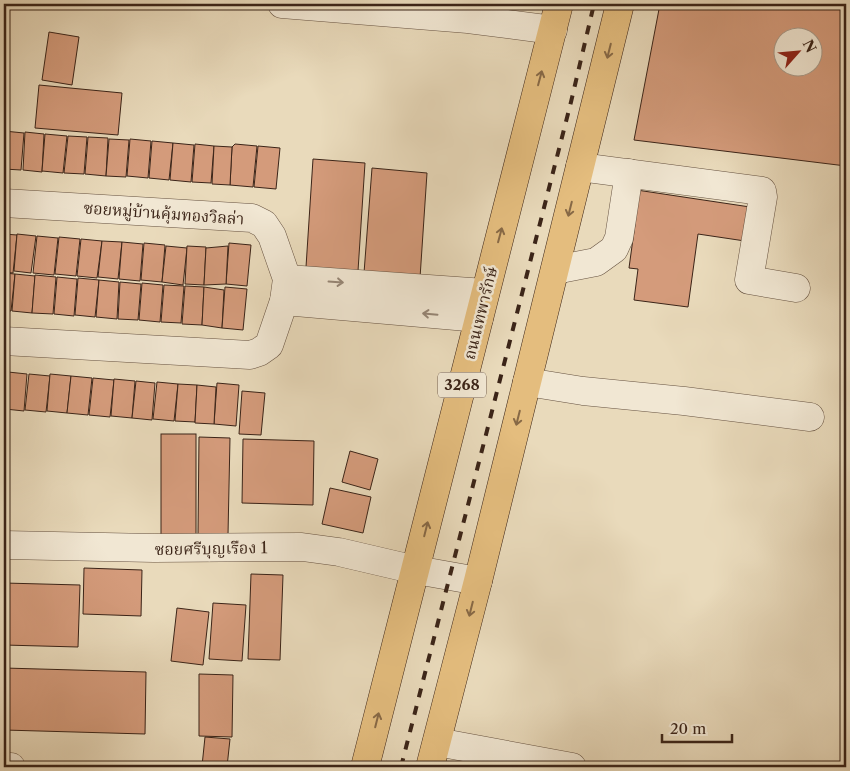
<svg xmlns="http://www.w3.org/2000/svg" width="850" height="771" font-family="'Libre Caslon Text','Noto Serif Thai',serif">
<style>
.building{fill:#d49b7b;stroke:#3b2418;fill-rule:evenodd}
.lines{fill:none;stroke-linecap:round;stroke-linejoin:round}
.minor-casing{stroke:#665241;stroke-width:29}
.major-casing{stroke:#3b2418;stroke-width:29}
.minor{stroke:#f1e7d3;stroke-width:28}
.major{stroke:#e4bd7e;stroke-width:28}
.rail{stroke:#3b2418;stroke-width:4;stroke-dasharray:9 9;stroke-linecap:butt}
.oneway{stroke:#876946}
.oneway2{stroke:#968676}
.labels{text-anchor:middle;stroke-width:5;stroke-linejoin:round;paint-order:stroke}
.shield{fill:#f1e7d3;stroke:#725e50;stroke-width:1}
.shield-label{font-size:15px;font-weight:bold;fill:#3b2418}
.street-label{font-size:16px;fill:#3b2418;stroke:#f1e7d3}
</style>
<rect width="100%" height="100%" fill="#e9dabb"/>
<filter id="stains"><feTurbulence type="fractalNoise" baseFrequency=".004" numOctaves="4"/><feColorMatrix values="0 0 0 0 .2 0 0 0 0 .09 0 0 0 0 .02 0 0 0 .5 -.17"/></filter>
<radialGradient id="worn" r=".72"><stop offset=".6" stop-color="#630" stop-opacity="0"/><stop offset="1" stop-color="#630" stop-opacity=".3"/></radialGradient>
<g class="building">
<path d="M660,4H846V166L634,140ZM782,38H812V68H782Z"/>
<polygon points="49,32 79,37 72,85 42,80"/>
<polygon points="39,85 122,93 118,135 35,128"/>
<polygon points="4,131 24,133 21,170 4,169"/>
<polygon points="25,132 44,134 42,172 23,170"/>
<polygon points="45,134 67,136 63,173 42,171"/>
<polygon points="68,136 87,137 84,174 64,173"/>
<polygon points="88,137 108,138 106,176 85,174"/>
<polygon points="109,139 129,140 126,177 106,176"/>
<polygon points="130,139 151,141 148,178 127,176"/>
<polygon points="152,141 173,143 169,180 149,178"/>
<polygon points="173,143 194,145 191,182 170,180"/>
<polygon points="195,144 214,146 211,183 192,182"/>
<polygon points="235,144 257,146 253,187 230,185 232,147"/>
<polygon points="214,146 232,147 230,185 212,184"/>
<polygon points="258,146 280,148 276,189 254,187"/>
<polygon points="313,159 365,163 358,271 306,267"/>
<polygon points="372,168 427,173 420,278 364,273"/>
<polygon points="630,189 750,207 745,241 698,234 688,307 634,300 638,269 629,268 635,224 625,223"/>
<polygon points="4,234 17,235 13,273 4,272"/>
<polygon points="17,234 36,236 31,273 14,271"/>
<polygon points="37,236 58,238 54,275 33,273"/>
<polygon points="59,237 80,239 76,276 55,274"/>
<polygon points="81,239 102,241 97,278 77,276"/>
<polygon points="102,241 122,242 118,279 98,277"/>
<polygon points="122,242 143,244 140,281 119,279"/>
<polygon points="144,243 165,245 162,282 141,280"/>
<polygon points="229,243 251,245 247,286 226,284"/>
<polygon points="166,246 187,248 183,285 162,282"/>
<polygon points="187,246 206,247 204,285 185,284"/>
<polygon points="228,246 226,284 204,285 206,248"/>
<polygon points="4,273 15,274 11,311 4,310"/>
<polygon points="15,274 35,276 32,313 12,311"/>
<polygon points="35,275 56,277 53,314 32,313"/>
<polygon points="57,277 77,279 74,316 54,314"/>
<polygon points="78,278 99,280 95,317 75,315"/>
<polygon points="99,280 119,282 117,319 96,317"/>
<polygon points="120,282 141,284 138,320 118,319"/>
<polygon points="142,283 163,285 160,322 139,320"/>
<polygon points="164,285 184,286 181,323 161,322"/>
<polygon points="185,286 204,287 202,325 182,324"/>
<polygon points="204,287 224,290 222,328 202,325"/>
<polygon points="225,287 247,289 243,330 222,328"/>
<polygon points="4,372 8,372 5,409 4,409"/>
<polygon points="8,372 27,374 24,411 5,409"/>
<polygon points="29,374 50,376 46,412 25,410"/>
<polygon points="50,374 71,376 67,413 47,411"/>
<polygon points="71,376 92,378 88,415 67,413"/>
<polygon points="93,378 114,380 110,417 89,415"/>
<polygon points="114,379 135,381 132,418 111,416"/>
<polygon points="136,381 155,383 152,420 132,418"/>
<polygon points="157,382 178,384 174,421 153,419"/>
<polygon points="217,383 239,385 236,426 214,424"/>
<polygon points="178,384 197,385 195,422 175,421"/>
<polygon points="197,385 216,387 214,424 195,423"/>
<polygon points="242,391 265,393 261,435 239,434"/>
<rect x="161" y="434" width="35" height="104"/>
<polygon points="199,437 230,438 228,535 198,535"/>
<polygon points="243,439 314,441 313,505 242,503"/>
<polygon points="350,451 378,459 370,490 342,482"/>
<polygon points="330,488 371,497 363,533 322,524"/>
<polygon points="84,568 142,570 141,616 83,614"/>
<polygon points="251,574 283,575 280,660 248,659"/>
<polygon points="4,583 80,585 78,647 4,645"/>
<polygon points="213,603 246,605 242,661 209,659"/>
<polygon points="177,608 209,612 203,665 171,661"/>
<polygon points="4,668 146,672 145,734 4,730"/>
<polygon points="199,674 233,675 232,737 199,736"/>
<polygon points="205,737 230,739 227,767 202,766"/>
</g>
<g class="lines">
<g class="minor-casing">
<g id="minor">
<polyline points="282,4 468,19 553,30"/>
<polyline points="580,167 762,191 763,197 749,280 796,288"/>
<polyline points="4,203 252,218 264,224 272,236 287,279 284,301 269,345 259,352 250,355 4,341"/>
<polyline points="555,270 596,262 614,249 619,238 629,173"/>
<polyline points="287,279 485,293"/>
<polyline points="284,301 479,318"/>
<polyline points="527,382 583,391 684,401 810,417"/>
<polyline points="4,545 154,548 302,547 339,552 416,570 478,581"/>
<polyline points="437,742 572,767"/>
<polyline points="4,767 11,767"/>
</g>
</g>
<g class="major-casing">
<g id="major">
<polyline points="365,767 559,4"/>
<polyline points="430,767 478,581 620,4"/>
</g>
</g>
<use href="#minor" class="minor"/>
<use href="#major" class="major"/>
<polyline class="rail" points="401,767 571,102 594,4"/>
</g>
<defs><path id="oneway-shaft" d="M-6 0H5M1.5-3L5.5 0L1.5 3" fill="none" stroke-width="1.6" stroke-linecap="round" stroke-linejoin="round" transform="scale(1.25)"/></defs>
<g class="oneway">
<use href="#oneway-shaft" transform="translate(609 51) rotate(104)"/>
<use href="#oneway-shaft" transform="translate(540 78) rotate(-75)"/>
<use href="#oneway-shaft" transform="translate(570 209) rotate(104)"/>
<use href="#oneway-shaft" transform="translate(500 235) rotate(-75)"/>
<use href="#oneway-shaft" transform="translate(518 418) rotate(104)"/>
<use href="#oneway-shaft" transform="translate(426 529) rotate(-76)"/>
<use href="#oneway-shaft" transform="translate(471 609) rotate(104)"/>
<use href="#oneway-shaft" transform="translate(377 720) rotate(-76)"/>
</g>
<g class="oneway2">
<use href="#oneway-shaft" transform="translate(336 282) rotate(4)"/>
<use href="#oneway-shaft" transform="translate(430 314) rotate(-175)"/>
</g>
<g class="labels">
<rect class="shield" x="438" y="372.5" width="48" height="25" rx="4"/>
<g class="shield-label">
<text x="462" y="390">3268</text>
</g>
<g class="street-label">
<text transform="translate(164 213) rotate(4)" y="6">ซอยหมู่บ้านคุ้มทองวิลล่า</text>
<text transform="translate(480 313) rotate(-76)" y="6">ถนนเทพารักษ์</text>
<text transform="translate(211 548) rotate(-1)" y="6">ซอยศรีบุญเรือง 1</text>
</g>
</g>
<rect width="850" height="771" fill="none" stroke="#e9dabb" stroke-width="20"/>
<rect x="5" y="5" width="840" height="761" fill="none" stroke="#3b2418" stroke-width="2.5"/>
<rect x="10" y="10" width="830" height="751" fill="none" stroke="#3b2418"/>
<g transform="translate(798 52) rotate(63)"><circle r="24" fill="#f1e7d3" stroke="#a89988"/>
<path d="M0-4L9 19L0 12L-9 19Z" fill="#8f2418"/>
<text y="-8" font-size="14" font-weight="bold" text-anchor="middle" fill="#3b2418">N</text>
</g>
<path d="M662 734v8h70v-8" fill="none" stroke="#3b2418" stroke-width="2.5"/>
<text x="670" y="734" font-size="15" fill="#3b2418" stroke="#f1e7d3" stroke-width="4" paint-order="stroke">20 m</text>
<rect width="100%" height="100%" filter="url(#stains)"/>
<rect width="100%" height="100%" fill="url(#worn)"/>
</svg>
